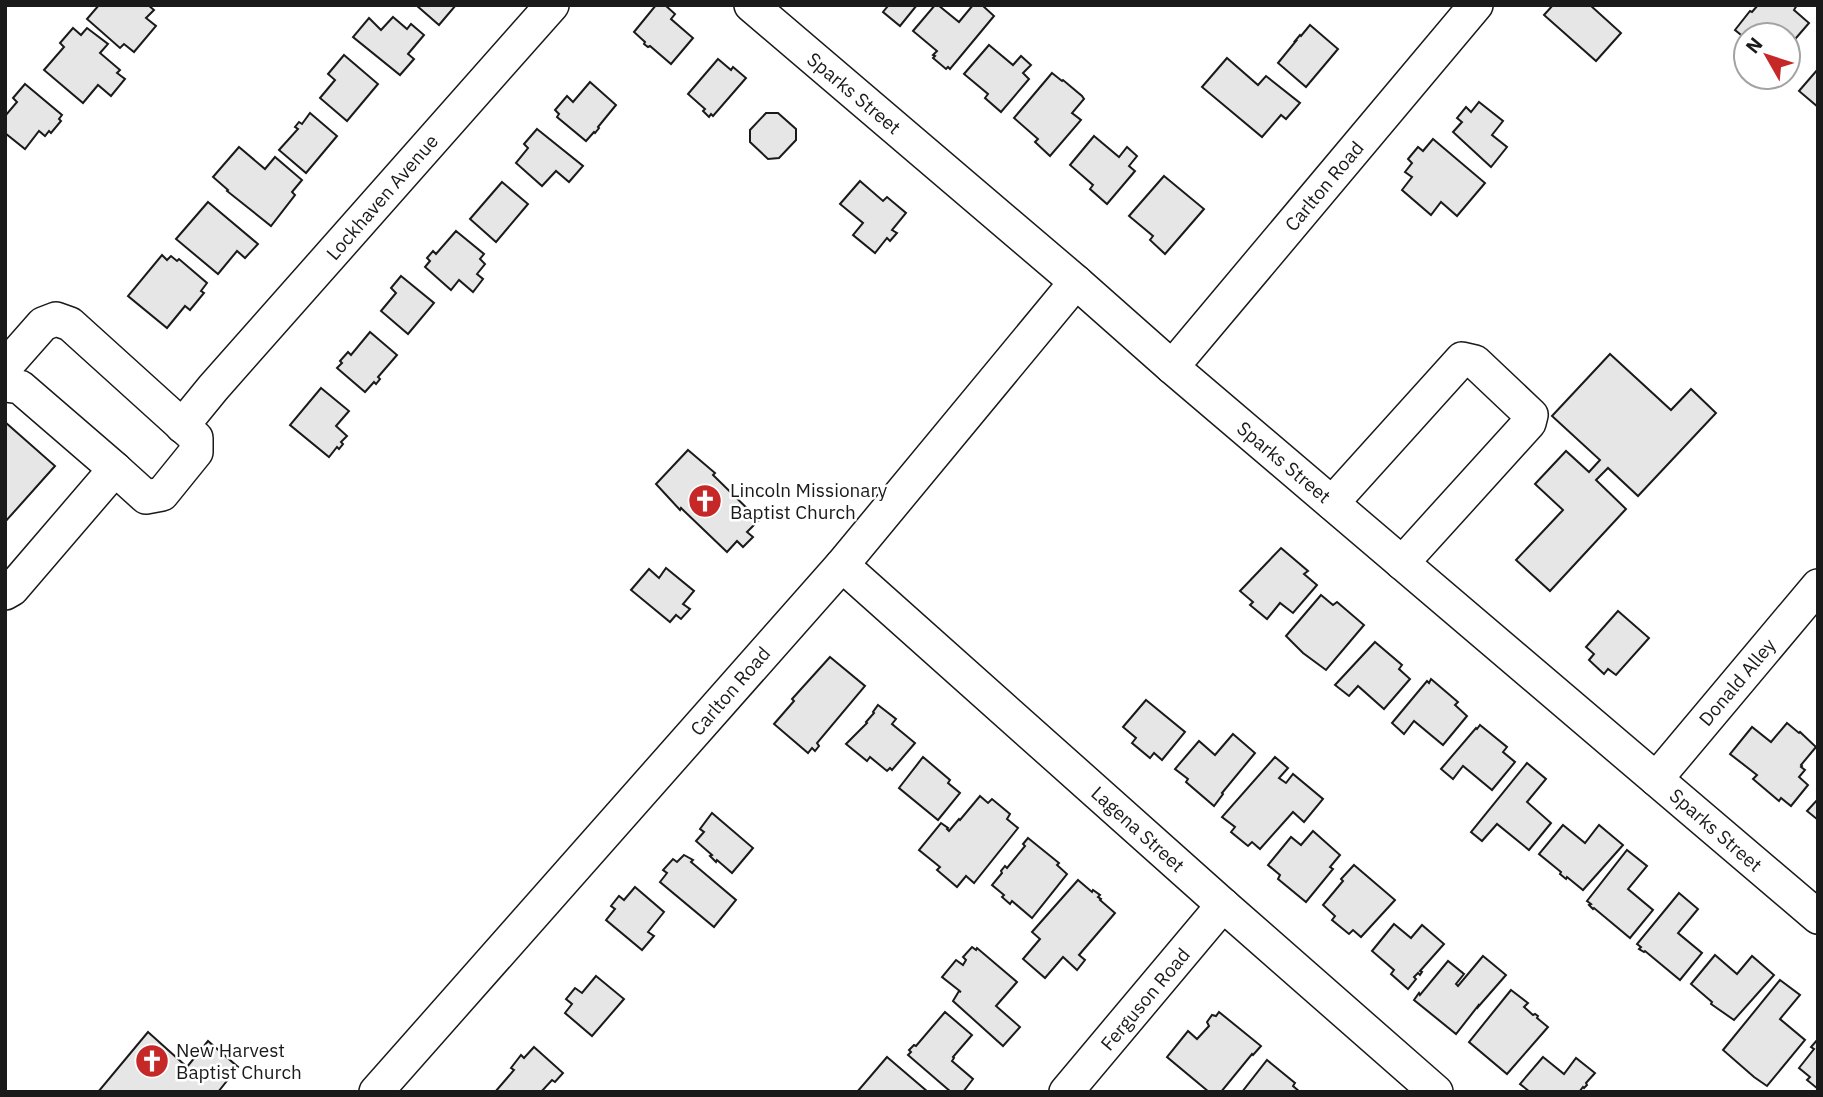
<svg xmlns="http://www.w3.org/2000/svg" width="1823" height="1097" font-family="'IBM Plex Sans',sans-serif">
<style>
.building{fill:#e6e6e6;stroke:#1a1a1a;stroke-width:2}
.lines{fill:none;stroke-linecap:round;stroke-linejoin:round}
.minor-casing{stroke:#1a1a1a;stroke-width:36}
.minor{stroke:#fff;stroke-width:33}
.labels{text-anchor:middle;stroke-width:5;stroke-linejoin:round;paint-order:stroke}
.street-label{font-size:19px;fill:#1a1a1a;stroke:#fff}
.poi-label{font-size:19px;fill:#1a1a1a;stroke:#fff;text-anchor:start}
</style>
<rect width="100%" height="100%" fill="#fff"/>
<g class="building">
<polygon points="99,5 148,5 154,10 146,18 156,26 134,52 124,44 120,48 87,19"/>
<polygon points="416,5 456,5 439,25"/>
<polygon points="656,5 665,5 675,14 671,19 693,38 671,64 650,46 648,47 644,44 645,42 634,32"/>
<polygon points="885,5 917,5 900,26 883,12 887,7"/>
<polygon points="935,5 938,5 959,22 973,5 982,5 994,16 950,69 948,67 946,69 933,58 935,56 933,55 937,51 913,31"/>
<polygon points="1553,5 1590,5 1621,33 1596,61 1544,15"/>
<polygon points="1758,5 1797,5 1794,10 1809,23 1790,45 1792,47 1788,52 1788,35 1746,35 1746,39 1735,30 1750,11 1752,12"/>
<polygon points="393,17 407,29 411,24 424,35 408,54 414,59 400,75 353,37 369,18 381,30"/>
<polygon points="1310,25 1338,49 1306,87 1278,63 1296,41 1295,41 1300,35 1301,36"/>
<polygon points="73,28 81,35 87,28 108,44 100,53 120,70 117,73 125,79 111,96 98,85 83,103 44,70 64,47 60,43"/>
<polygon points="989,45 1013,65 1021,56 1031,65 1023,73 1029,79 1001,112 985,98 988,94 964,74"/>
<polygon points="344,55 378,84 347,121 320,98 335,80 328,74"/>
<polygon points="1227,58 1258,85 1266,76 1300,103 1286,119 1281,115 1262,137 1202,87"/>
<polygon points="718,59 731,70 733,67 746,78 713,116 711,114 709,117 703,111 705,109 688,94"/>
<polygon points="1818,69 1818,107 1799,91"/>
<polygon points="1052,73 1062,81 1063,80 1082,96 1084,99 1072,113 1081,120 1050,156 1035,142 1038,139 1014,118"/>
<polygon points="590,82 616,105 598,127 599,128 595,133 594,132 586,141 557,117 559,114 555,110 567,96 573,102"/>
<polygon points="25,84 62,115 59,119 61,121 51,133 49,131 45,136 39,131 25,149 5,133 5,116 17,102 13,98"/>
<polygon points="1479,102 1503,121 1492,135 1507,147 1491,167 1453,132 1462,122 1457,118 1466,107 1471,112"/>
<polygon points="310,113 337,136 306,173 279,150 298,129 295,127 299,122 302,124"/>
<polygon points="766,113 778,113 796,129 796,140 779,158 768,159 750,142 750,130"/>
<polygon points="537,129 583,166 569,182 556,171 542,186 516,163 528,148 524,144"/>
<polygon points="1094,136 1119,157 1127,147 1137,156 1129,166 1135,171 1107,204 1090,189 1093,185 1070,165"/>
<polygon points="1433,139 1485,183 1457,216 1441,202 1431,215 1402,190 1412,177 1405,172 1412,163 1408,159 1418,147 1423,151"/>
<polygon points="239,147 265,169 275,157 302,180 292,192 295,195 271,226 227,191 228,190 213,177"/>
<polygon points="1164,176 1204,209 1165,254 1150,240 1153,236 1129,216"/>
<polygon points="860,181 883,201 887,197 906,213 892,230 897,233 890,241 887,238 875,253 853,235 863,223 840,204"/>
<polygon points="502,182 528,204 496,242 470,219"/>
<polygon points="208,202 258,244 245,258 237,251 218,274 176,239"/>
<polygon points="456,231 484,254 480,259 485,264 477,274 483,279 473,292 459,280 451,290 425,267 430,261 427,258 433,251 436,254"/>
<polygon points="162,255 167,260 171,256 177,261 179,259 207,283 201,291 204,293 190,310 185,306 167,328 128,296"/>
<polygon points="401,276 434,303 408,334 381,311 396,293 391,288"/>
<polygon points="370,332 397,355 378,377 380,379 376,384 374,382 365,392 337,368 342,363 340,361 348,352 351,355"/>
<polygon points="1610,354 1671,410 1691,389 1716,413 1638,496 1608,468 1596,480 1626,509 1550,591 1516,560 1563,510 1535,484 1566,451 1589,472 1600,460 1552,416"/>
<polygon points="321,388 349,411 336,426 347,436 341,442 343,444 339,449 337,447 329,457 290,425"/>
<polygon points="5,422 55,466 5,522"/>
<polygon points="688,450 715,473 713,475 759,520 747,532 753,537 743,547 737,541 727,552 681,508 680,510 656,484"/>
<polygon points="1281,548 1308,571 1304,574 1317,585 1293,613 1280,603 1267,619 1250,605 1253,602 1240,591"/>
<polygon points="666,568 694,591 683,604 690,609 681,619 676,615 670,622 631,590 649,569 659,578"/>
<polygon points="1321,595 1333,605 1337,602 1364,625 1326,670 1303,653 1286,636"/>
<polygon points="1618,611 1649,638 1616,675 1608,669 1604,674 1589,660 1594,654 1586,647"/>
<polygon points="1375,642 1402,665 1399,669 1410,679 1384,709 1358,686 1349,696 1335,685"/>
<polygon points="830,657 865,686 817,743 819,746 815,751 812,748 808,753 774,724 794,701 792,699"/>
<polygon points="1431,679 1458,702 1455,705 1467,716 1443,745 1414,721 1404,734 1392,723 1427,681 1429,683"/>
<polygon points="1146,700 1185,732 1162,760 1154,753 1150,758 1132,743 1136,738 1123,727"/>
<polygon points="878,705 896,719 892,724 915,743 892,770 890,768 887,771 870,757 867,761 846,744 867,723 866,722 874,713 873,712"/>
<polygon points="1787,723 1799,733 1800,732 1816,747 1801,765 1802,766 1801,767 1805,770 1799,777 1808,785 1791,806 1781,798 1779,801 1753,779 1757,775 1730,754 1752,727 1771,742"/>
<polygon points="1480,725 1507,747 1503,752 1515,762 1492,790 1463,766 1453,779 1441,769 1476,728 1477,729"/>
<polygon points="1233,734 1255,753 1222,793 1223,794 1214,806 1186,782 1188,779 1175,769 1199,741 1215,755"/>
<polygon points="923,757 950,780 948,783 960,793 938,820 899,788"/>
<polygon points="1275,757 1288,768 1279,778 1286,783 1293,774 1323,799 1304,822 1293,812 1260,849 1252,842 1248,846 1231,832 1235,827 1222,817"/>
<polygon points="1527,763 1546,779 1527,802 1551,823 1529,850 1497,824 1482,841 1471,832"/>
<polygon points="980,796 988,803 992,799 1010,814 1007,819 1018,828 974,883 966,876 957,887 937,870 940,867 919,850 941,823 948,828 947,829 949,831 959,819 960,820"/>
<polygon points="1818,799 1818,820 1807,811"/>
<polygon points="712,813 753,848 732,873 717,860 716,862 710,856 712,855 696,841 704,832 700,829"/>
<polygon points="1563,825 1585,843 1599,825 1623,845 1583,890 1567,877 1566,879 1560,874 1561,872 1539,854"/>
<polygon points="1313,831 1340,855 1330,867 1333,869 1306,902 1278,879 1280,875 1268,865 1291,837 1301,845"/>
<polygon points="1028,838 1059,863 1057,865 1067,874 1032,918 1012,901 1010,904 1002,897 1004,895 992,885 1002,873 1001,871 1005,866 1007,868 1025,846 1023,844"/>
<polygon points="1627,850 1647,866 1628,889 1653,910 1630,938 1594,908 1593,909 1589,905 1591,904 1587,901"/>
<polygon points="684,855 693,860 691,862 736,900 714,927 660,882 667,873 663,870 673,859 677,862"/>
<polygon points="1354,865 1395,900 1361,937 1353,930 1349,934 1332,920 1335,916 1323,905 1343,881 1341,879"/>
<polygon points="1078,880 1092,892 1093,890 1100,895 1098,897 1101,899 1100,900 1115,913 1079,955 1085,960 1077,970 1063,957 1045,978 1023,959 1040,939 1032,932"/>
<polygon points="635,887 664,912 648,932 654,936 642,950 606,920 615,909 611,906 619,896 624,900"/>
<polygon points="1679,893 1698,909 1678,933 1702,953 1680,980 1645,951 1644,952 1639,949 1641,947 1637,944"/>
<polygon points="1394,924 1411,938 1422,925 1444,944 1420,971 1422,972 1420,975 1418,973 1414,977 1416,979 1408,989 1391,974 1394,970 1372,951"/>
<polygon points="972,947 976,950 977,948 1017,982 996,1006 1020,1027 1003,1046 953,1001 959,991 961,992 942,977 956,960 963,965 966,960 963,957"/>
<polygon points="1715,955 1737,974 1752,956 1774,975 1734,1020 1711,1004 1712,1002 1691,984"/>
<polygon points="1483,956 1506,975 1478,1007 1478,1006 1456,1034 1414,1000 1419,993 1420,995 1448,961 1464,974 1456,984 1458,986"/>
<polygon points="596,976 624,999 592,1036 565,1013 572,1004 566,999 575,988 582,993"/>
<polygon points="1780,980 1800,995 1780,1019 1805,1040 1767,1086 1754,1077 1723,1050"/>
<polygon points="1511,990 1528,1003 1524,1007 1533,1015 1535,1014 1538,1016 1537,1018 1548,1027 1507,1074 1469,1042"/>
<polygon points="945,1012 972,1035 953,1057 954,1058 952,1061 973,1079 963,1092 951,1092 908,1055 911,1052 909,1050 914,1045 916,1046"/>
<polygon points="1219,1012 1261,1046 1253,1055 1252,1054 1221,1092 1209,1092 1167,1057 1188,1031 1197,1039 1209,1026 1207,1022 1212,1015 1216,1016"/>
<polygon points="148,1032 187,1067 208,1041 238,1067 218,1092 98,1092"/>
<polygon points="1818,1039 1818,1089 1807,1080 1810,1077 1799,1068 1814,1049 1811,1047"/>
<polygon points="534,1047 563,1073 555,1082 552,1080 541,1092 495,1092 514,1070 511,1068 521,1055 524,1058"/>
<polygon points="887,1057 928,1092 857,1092"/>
<polygon points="1543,1057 1564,1074 1576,1058 1595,1073 1586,1083 1587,1085 1584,1088 1583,1087 1579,1092 1530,1092 1520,1084"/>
<polygon points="1267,1060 1295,1083 1293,1086 1300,1092 1242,1092"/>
</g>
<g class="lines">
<g class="minor-casing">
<g id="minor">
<polyline points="751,5 1076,282 1172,367 1818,917"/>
<polyline points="5,367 43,324 56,319 70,324 196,438 196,452 162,494 146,497 115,469"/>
<polyline points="1172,367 1476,5"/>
<polyline points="5,385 20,387 115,469 12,589 5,593"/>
<polyline points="182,426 213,388 552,5"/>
<polyline points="1332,503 1462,359 1475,362 1531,415 1529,423 1402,563"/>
<polyline points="842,565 1223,905 1436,1092"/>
<polyline points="1656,779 1818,586"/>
<polyline points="376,1092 842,565 1076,282"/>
<polyline points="1066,1092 1223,905"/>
</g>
</g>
<use href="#minor" class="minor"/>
</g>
<defs>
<g id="church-disc" transform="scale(1.75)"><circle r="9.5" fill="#c62828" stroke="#fff"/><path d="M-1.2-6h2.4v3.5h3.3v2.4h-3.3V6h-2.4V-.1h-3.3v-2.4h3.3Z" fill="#fff"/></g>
</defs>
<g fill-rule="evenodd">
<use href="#church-disc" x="705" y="501"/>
<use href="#church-disc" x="152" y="1061"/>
</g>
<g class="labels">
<g class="street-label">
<text transform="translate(854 93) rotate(40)" y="7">Sparks Street</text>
<text transform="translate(1324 186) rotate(-50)" y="7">Carlton Road</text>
<text transform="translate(382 197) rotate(-49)" y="7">Lockhaven Avenue</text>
<text transform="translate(1284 462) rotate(40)" y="7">Sparks Street</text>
<text transform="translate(1737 682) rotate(-50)" y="7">Donald Alley</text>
<text transform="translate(730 691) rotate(-49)" y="7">Carlton Road</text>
<text transform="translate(1138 829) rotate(42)" y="7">Lagena Street</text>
<text transform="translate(1716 830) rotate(41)" y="7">Sparks Street</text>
<text transform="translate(1145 999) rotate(-50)" y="7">Ferguson Road</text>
</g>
<g class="poi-label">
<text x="730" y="497">Lincoln Missionary<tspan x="730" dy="22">Baptist Church</tspan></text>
<text x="176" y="1057">New Harvest<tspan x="176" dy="22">Baptist Church</tspan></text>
</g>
</g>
<rect width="1823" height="1097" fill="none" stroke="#1a1a1a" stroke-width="14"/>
<g transform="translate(1767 56) rotate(309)"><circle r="33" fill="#ffffff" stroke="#a3a3a3" stroke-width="2"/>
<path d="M0-5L12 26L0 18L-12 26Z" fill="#c62828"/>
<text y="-10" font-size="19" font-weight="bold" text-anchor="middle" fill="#1a1a1a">N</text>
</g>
</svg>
